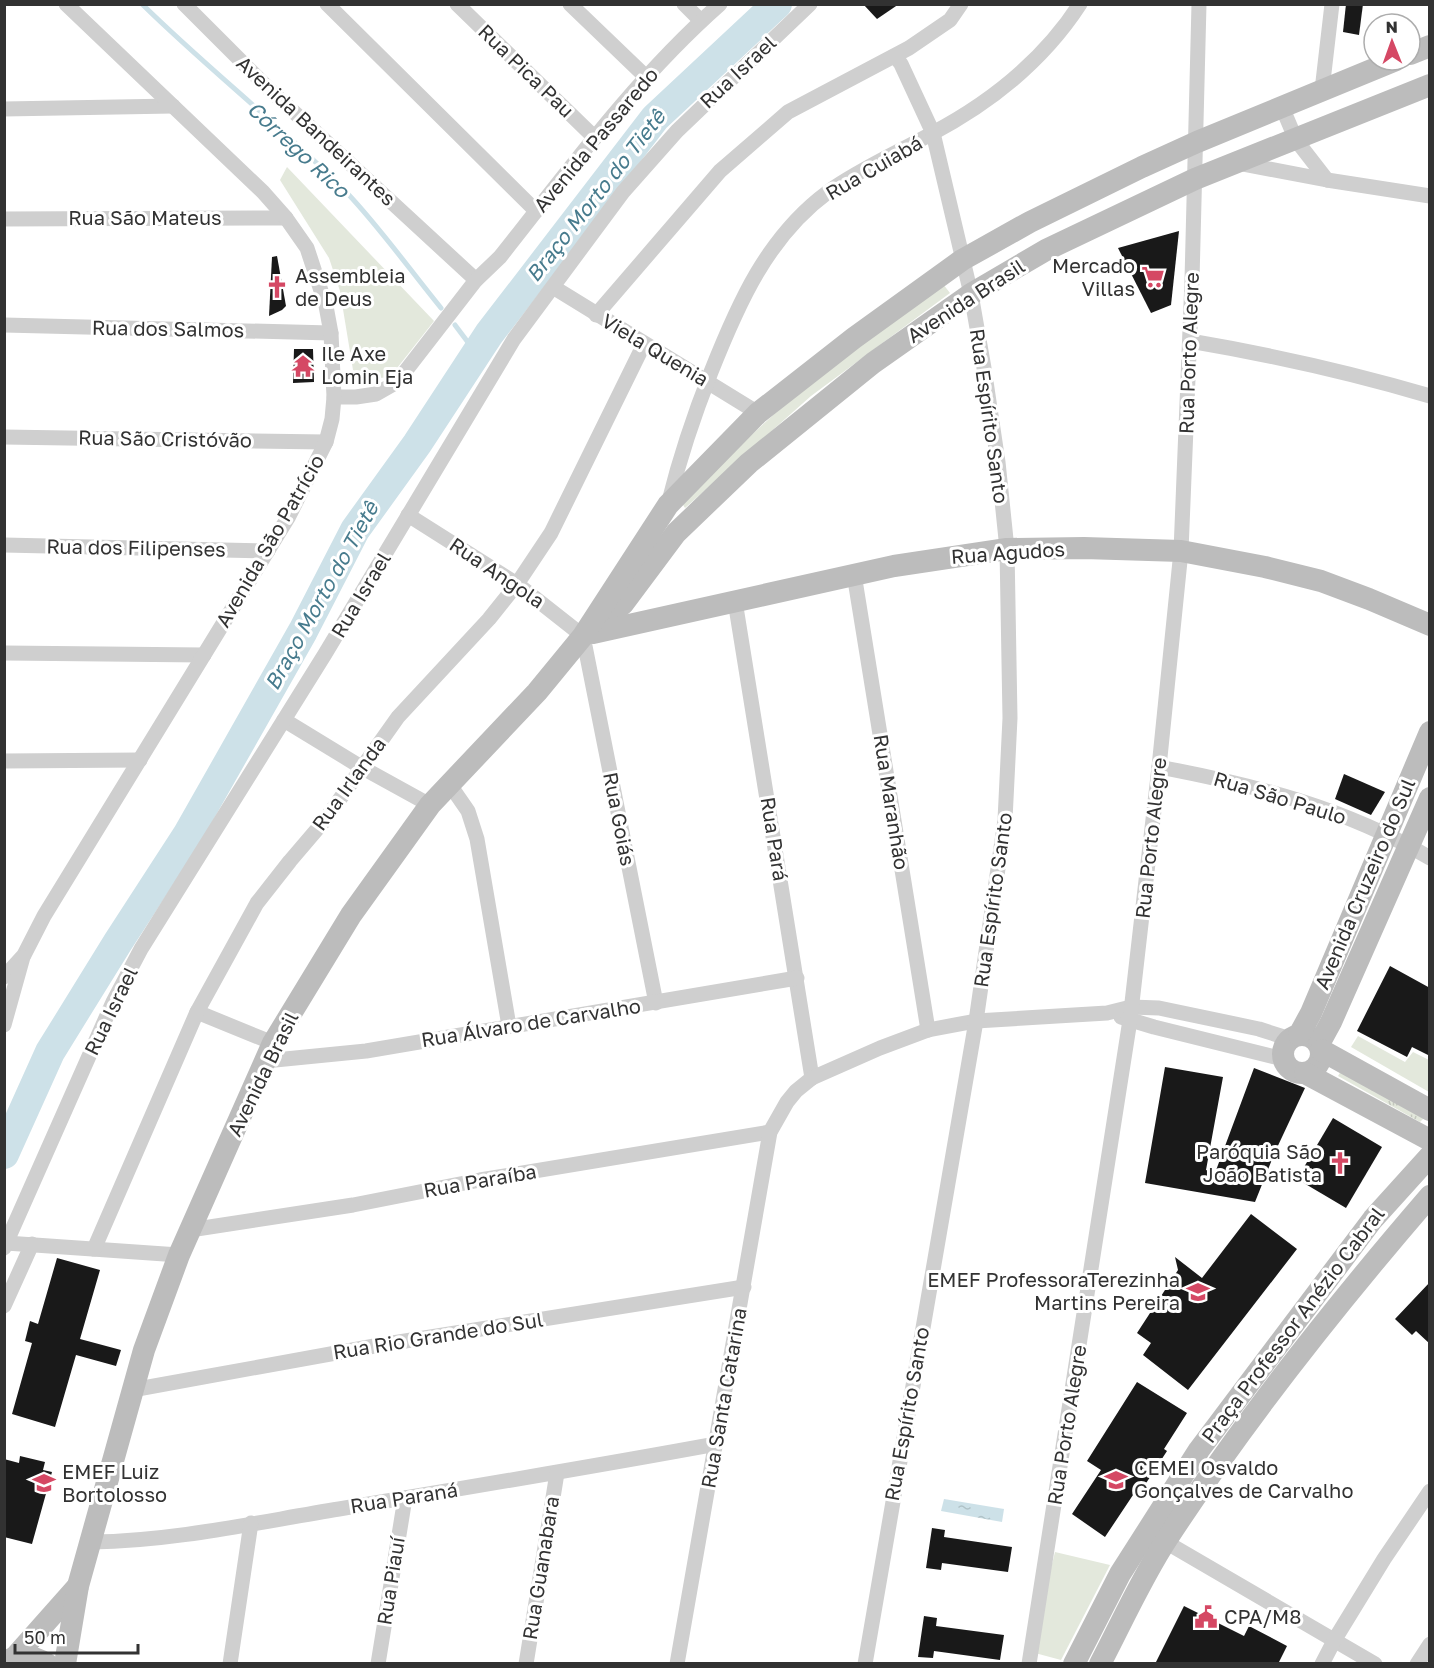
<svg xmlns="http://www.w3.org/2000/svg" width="1434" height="1668" font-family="'Golos Text',sans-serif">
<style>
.grass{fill:url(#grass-tufts)}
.green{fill:#e3e8dc}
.water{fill:url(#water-ripples)}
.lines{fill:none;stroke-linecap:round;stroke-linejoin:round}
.stream{stroke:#cde1e8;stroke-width:5}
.river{stroke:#cde1e8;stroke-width:30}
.building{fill:#191919}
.street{stroke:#cfcfcf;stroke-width:15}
.secondary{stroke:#bcbcbc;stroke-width:22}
.labels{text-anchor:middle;stroke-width:6;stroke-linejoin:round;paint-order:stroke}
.street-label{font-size:20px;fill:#323232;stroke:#fff}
.poi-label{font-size:20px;fill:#323232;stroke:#fff;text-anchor:start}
.water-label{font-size:21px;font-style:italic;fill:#477b8d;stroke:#fff}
</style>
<defs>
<pattern id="grass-tufts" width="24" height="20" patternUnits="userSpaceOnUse" patternTransform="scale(1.5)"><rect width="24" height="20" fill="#e3e8dc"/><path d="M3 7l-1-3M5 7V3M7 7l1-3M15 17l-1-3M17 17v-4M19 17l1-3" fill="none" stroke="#c3c7bd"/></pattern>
<pattern id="water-ripples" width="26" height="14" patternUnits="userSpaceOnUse" patternTransform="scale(1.5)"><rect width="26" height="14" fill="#cde1e8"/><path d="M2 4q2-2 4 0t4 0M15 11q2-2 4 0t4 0" fill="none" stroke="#b0c2c7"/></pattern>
</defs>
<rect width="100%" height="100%" fill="#fff"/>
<polygon class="grass" points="1341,1071 1425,1117 1420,1122 1338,1076"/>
<g class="green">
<polygon points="287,167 434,321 390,377 370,379 353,370 340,291 329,258 280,180"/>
<polygon points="943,284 950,293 811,396 685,508 680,500 804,387"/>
<polygon points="1358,1036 1405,1062 1413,1052 1429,1060 1429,1092 1351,1047"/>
<polygon points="1055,1552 1110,1565 1061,1660 1035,1653 1034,1635"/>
</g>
<polygon class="water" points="944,1499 1004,1509 1002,1522 941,1511"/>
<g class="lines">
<g class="stream">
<path d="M142,4C209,70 283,127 348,194C381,229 410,270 441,308"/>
<polyline points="455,325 476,353"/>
</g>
<polyline class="river" points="4,1154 50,1052 118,942 188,834 303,631 355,530 417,444 489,334 655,118 777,4"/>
</g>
<g class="building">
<polygon points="863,4 899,4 877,19"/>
<polygon points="1346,4 1363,4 1359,35 1343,32"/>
<polygon points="1179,231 1171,305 1151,313 1118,248"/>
<polygon points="277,256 286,306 282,310 269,316 272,257"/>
<polygon points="294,349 313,349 314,382 293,383"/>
<polygon points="1344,774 1385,792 1371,815 1335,799"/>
<polygon points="1390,966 1430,988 1430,1056 1412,1047 1407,1057 1357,1031"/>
<polygon points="1165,1067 1223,1077 1206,1170 1215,1173 1254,1068 1305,1088 1275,1152 1255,1202 1145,1183"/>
<polygon points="1333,1118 1382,1147 1346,1208 1297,1179"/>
<polygon points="1251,1214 1297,1249 1188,1390 1143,1355 1151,1343 1137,1333 1178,1270 1175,1257 1202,1278"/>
<polygon points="57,1258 100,1270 80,1339 121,1350 116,1366 76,1355 55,1427 12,1414 32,1343 25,1341 30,1321 38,1324"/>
<polygon points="1430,1282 1430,1344 1416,1331 1412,1335 1395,1319"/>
<polygon points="1137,1382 1187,1413 1164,1449 1167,1451 1139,1494 1135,1492 1105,1537 1072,1514 1101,1470 1087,1461"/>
<polygon points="20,1456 45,1462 43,1470 52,1472 32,1544 4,1537 4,1459 19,1463"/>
<polygon points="932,1528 945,1530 944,1537 1012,1547 1008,1572 942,1563 941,1570 926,1568"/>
<polygon points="1184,1606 1244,1636 1249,1626 1287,1646 1278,1664 1155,1664"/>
<polygon points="924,1616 937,1618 936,1626 1004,1635 1000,1660 934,1651 933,1658 918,1657"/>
</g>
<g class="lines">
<g class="street">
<polyline points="184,4 270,90 476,280"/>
<polyline points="327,4 536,211"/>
<polyline points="457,4 595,138"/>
<polyline points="570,4 646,77"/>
<polyline points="684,4 701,21"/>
<polyline points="1322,90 1332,4"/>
<polyline points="1282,107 1296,140 1327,180"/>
<polyline points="4,109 173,106"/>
<polyline points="1237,163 1327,180 1430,196"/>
<polyline points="4,219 286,218"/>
<polyline points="553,287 758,413"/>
<polyline points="596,315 720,171 788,112 909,48 950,20 961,4"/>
<polyline points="4,325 331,333"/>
<path d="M1190,341C1272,355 1349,372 1430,396"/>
<path d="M334,397H356L376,394L397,382L476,280L500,257C569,170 636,78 720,4"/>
<polyline points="4,437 326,442"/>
<path d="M669,501C680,457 694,415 711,372C738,304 767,237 828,192C860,169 897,153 931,134C990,103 1043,61 1080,4"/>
<polyline points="408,515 517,584 583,636 656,1003"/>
<polyline points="4,545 268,551"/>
<polyline points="854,574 928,1030"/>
<polyline points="735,601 812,1078"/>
<polyline points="4,653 204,655"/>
<polyline points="284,720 361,767 430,805"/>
<polyline points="4,761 140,760"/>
<path d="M1159,767C1254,785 1346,808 1430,858"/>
<polyline points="450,785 468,811 477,839 509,1026"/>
<polyline points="4,977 24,955 44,916 289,516 326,442 332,419 334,397 331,333 326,306 307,248 286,218 263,192 66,4"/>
<polyline points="197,1012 273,1043"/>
<polyline points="1121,1017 1154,1027 1283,1059"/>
<polyline points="4,1025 23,957"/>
<polyline points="265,1061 366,1051 797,978"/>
<polyline points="190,1230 353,1205 480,1180 770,1132"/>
<polyline points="6,1243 179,1255"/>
<polyline points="4,1248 113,1002 141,949 325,654 514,339 623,192 677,131 810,4"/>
<polyline points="94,1249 197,1012 257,903 290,861 325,820 398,717 489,619 517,584 551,533 644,344"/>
<polyline points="4,1306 32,1244"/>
<polyline points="132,1390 380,1345 744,1287"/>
<polyline points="1157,1537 1375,1664"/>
<path d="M92,1542C175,1541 258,1522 339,1509C465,1488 591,1467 716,1444"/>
<polyline points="230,1664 251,1523"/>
<polyline points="378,1664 405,1498"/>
<polyline points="526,1664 557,1473"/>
<polyline points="677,1664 770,1132 787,1102 796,1091 812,1078 880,1048 928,1030 976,1021 1107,1013 1131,1007 1159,1008 1259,1029 1290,1039"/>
<polyline points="865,1664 976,1021 1005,820 1010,718 1007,549 998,462 984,368 971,294 933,133 901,64 895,56"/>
<polyline points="1029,1664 1130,1020 1159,767 1181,551 1192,280 1199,4"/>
<polyline points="1322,1664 1335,1639 1384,1559 1430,1491"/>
<polyline points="1417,1664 1430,1644"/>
</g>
<g class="secondary">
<polyline points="1410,54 1430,46"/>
<polyline points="598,624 623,604 676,533 749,463 873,363 971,294 1046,250 1195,179 1430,85"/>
<polyline points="593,633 894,566 1007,549 1084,548 1181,551 1265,567 1321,581 1369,599 1430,625"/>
<circle cx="1302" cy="1054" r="19"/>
<polyline points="1299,1035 1311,1013 1430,732"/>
<polyline points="1319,1044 1331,1022 1430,798"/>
<polyline points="1321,1050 1430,1110"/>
<polyline points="1305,1073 1430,1140"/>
<polyline points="15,1657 78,1586"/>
<path d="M6,1661C21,1654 33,1655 47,1664"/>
<polyline points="65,1664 78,1586 144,1350 179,1255 273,1043 351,915 430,805 537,692 583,636 668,505 758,413 854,338 962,260 1030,222 1142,167 1197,142 1396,60"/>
<polyline points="1074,1664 1120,1574 1199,1450 1373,1219 1430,1156"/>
<path d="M1100,1664C1121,1624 1142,1577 1167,1539C1245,1419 1336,1305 1430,1196"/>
</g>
</g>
<defs>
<g id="supermarket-bare" transform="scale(1.8)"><path d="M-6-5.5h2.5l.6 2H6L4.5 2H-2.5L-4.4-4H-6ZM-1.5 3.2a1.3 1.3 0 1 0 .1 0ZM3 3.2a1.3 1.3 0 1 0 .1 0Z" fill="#d54864" stroke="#fff" stroke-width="2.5" paint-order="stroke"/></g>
<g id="church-bare" transform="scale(1.8)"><path d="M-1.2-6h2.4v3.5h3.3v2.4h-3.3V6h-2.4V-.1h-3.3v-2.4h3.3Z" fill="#d54864" stroke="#fff" stroke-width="2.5" paint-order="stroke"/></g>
<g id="temple-bare" transform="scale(1.8)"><path d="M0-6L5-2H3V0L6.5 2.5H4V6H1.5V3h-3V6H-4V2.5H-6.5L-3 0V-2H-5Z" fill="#d54864" stroke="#fff" stroke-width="2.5" paint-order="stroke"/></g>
<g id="school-bare" transform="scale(1.8)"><path d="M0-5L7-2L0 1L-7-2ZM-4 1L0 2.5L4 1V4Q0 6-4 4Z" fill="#d54864" stroke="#fff" stroke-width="2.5" paint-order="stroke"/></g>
<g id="civic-bare" transform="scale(1.8)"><path d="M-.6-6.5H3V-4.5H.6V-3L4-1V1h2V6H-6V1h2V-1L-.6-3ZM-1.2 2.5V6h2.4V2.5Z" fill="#d54864" stroke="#fff" stroke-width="2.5" paint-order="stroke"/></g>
</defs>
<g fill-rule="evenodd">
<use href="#supermarket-bare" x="1153" y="277"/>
<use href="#church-bare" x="277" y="287"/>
<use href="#temple-bare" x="303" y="366"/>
<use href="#church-bare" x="1340" y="1163"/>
<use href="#school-bare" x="1198" y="1292"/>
<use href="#school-bare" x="1116" y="1480"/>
<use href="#school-bare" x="44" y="1483"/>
<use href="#civic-bare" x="1206" y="1617"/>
</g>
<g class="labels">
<g class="street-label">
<text transform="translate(526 71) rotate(44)" y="7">Rua Pica Pau</text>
<text transform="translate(738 72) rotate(-43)" y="7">Rua Israel</text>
<text transform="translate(316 131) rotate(43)" y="7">Avenida Bandeirantes</text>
<text transform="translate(596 140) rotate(-50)" y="7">Avenida Passaredo</text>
<text transform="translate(874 168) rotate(-30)" y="7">Rua Cuiabá</text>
<text x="145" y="225">Rua São Mateus</text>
<text transform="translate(966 301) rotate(-33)" y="7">Avenida Brasil</text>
<text transform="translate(168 329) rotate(1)" y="7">Rua dos Salmos</text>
<text transform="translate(655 350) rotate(31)" y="7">Viela Quenia</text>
<text transform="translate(1189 353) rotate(-88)" y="7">Rua Porto Alegre</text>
<text transform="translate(989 416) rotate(82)" y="7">Rua Espírito Santo</text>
<text transform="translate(165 439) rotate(1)" y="7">Rua São Cristóvão</text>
<text transform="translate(270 541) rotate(-60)" y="7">Avenida São Patrício</text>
<text transform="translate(136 548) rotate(1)" y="7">Rua dos Filipenses</text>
<text transform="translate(1008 553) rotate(-4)" y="7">Rua Agudos</text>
<text transform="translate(497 573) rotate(34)" y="7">Rua Angola</text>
<text transform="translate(361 595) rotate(-59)" y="7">Rua Israel</text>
<text transform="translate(349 784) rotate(-54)" y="7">Rua Irlanda</text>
<text transform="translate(1280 798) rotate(17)" y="7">Rua São Paulo</text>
<text transform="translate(891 802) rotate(81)" y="7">Rua Maranhão</text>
<text transform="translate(619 819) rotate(79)" y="7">Rua Goiás</text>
<text transform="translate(1151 838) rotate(-84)" y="7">Rua Porto Alegre</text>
<text transform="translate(774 839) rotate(81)" y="7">Rua Pará</text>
<text transform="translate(1365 884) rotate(-67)" y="7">Avenida Cruzeiro do Sul</text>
<text transform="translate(993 900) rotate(-82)" y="7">Rua Espírito Santo</text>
<text transform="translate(111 1011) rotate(-64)" y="7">Rua Israel</text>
<text transform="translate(531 1023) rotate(-9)" y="7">Rua Álvaro de Carvalho</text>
<text transform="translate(263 1074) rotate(-64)" y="7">Avenida Brasil</text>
<text transform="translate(480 1181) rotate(-10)" y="7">Rua Paraíba</text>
<text transform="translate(1293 1325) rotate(-53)" y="7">Praça Professor Anézio Cabral</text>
<text transform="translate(438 1336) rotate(-9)" y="7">Rua Rio Grande do Sul</text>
<text transform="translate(724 1398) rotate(-80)" y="7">Rua Santa Catarina</text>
<text transform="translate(907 1414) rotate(-80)" y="7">Rua Espírito Santo</text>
<text transform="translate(1067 1425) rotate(-81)" y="7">Rua Porto Alegre</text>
<text transform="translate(404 1498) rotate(-9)" y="7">Rua Paraná</text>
<text transform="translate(541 1568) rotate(-81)" y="7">Rua Guanabara</text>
<text transform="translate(391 1581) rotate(-81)" y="7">Rua Piauí</text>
</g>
<g class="poi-label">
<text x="1135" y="273" text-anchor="end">Mercado<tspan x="1135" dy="23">Villas</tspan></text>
<text x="295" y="283">Assembleia<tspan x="295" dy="23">de Deus</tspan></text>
<text x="321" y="361">Ile Axe<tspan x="321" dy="23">Lomin Eja</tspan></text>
<text x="1322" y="1159" text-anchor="end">Paróquia São<tspan x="1322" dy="23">João Batista</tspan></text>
<text x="1180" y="1287" text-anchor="end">EMEF ProfessoraTerezinha<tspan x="1180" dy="23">Martins Pereira</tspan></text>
<text x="1134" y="1475">CEMEI Osvaldo<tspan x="1134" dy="23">Gonçalves de Carvalho</tspan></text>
<text x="62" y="1479">EMEF Luiz<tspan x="62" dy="23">Bortolosso</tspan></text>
<text x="1224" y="1624">CPA/M8</text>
</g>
<g class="water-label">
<text transform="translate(298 150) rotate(43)" y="7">Córrego Rico</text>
<text transform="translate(596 196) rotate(-52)" y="7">Braço Morto do Tietê</text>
<text transform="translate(322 596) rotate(-61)" y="7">Braço Morto do Tietê</text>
</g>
</g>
<rect width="1434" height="1668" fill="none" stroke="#323232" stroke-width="12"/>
<g transform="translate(1392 42) rotate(359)"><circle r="28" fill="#ffffff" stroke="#adadad" stroke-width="1.5"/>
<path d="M0-4.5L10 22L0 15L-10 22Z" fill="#d54864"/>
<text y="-9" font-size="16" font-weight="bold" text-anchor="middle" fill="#323232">N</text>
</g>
<path d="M15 1644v9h123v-9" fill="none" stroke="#323232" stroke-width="3"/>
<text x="24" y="1644" font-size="18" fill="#323232" stroke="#ffffff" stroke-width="4.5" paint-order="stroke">50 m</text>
</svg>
